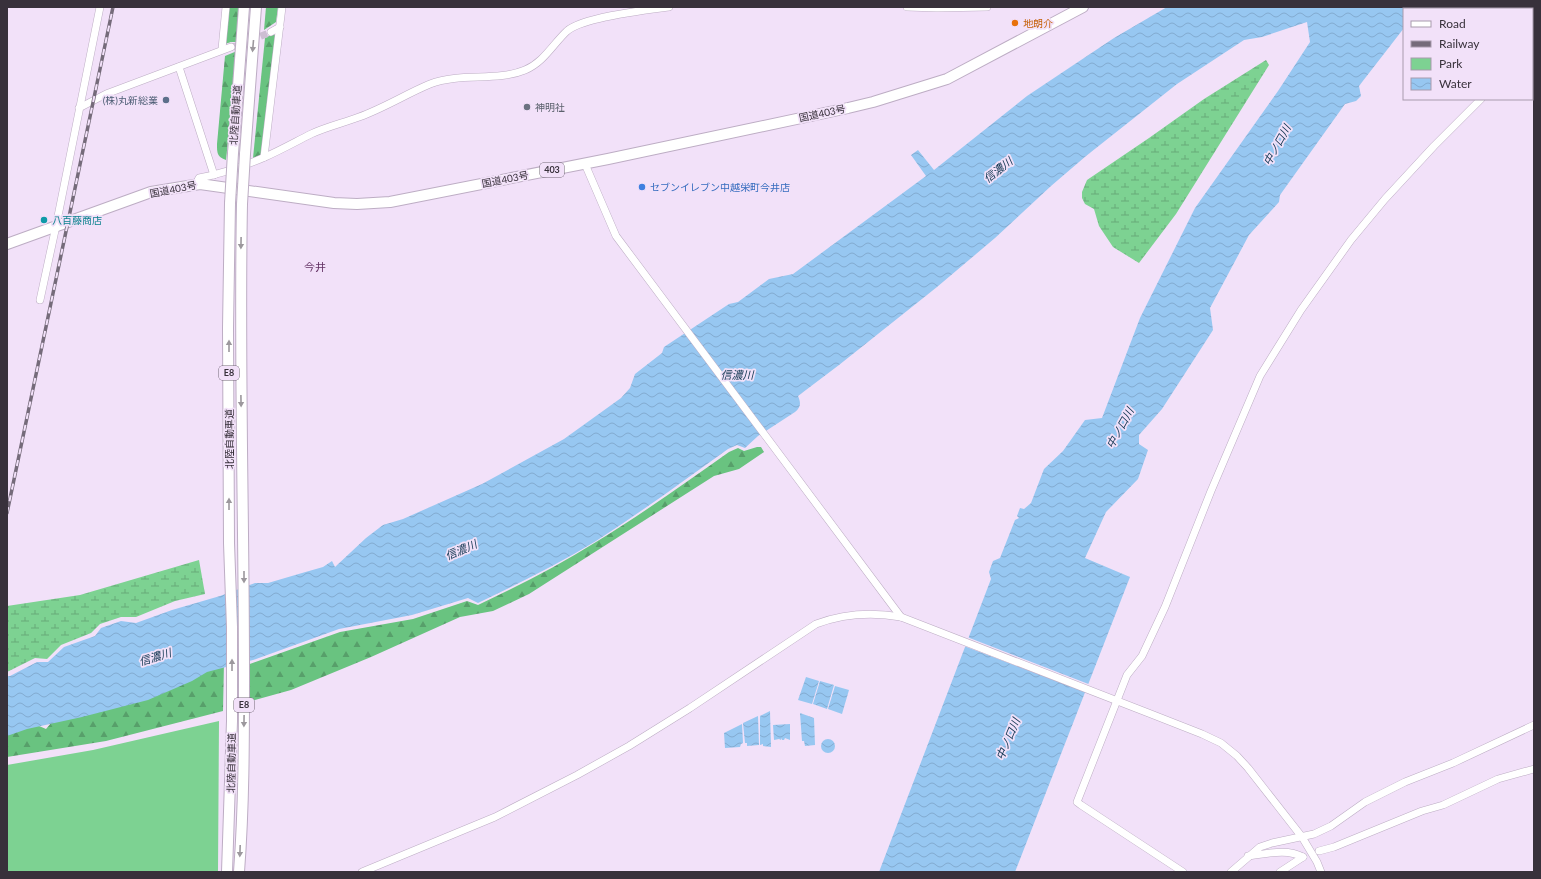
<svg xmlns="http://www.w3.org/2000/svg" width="1541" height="879" font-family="Lato,'Noto Sans JP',sans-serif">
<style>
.green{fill:#7dd292}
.forest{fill:url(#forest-firs)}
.wetland{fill:url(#wetland-marsh)}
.water{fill:url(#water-waves)}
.pier{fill:#f2e1f9}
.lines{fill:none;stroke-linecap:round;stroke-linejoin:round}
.minor-tunnel{stroke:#cdbed3;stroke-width:7;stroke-dasharray:7 3.5;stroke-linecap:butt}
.minor-casing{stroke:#bdadc4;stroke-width:8}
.highway-casing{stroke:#bdadc4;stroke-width:12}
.minor{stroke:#fff;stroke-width:7}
.highway{stroke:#fff;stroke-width:10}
.rail-casing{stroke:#756b7a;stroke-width:3.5}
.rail{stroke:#f2e1f9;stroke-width:2;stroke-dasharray:6;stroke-linecap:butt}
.highway-bridge-casing{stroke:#bdadc4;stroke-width:12;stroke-linecap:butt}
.highway-bridge{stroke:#fff;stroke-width:10}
.oneway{fill:#9c989d}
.food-dot{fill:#e8710a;stroke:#f2e1f9;stroke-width:1.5}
.service-dot{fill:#5c6f8a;stroke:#f2e1f9;stroke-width:1.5}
.worship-dot{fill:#6b7280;stroke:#f2e1f9;stroke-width:1.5}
.shop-dot{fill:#3f7fe0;stroke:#f2e1f9;stroke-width:1.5}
.culture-dot{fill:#0f9aa8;stroke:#f2e1f9;stroke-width:1.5}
.labels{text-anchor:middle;stroke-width:3.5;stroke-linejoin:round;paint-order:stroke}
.shield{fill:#f2e1f9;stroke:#706674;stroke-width:1}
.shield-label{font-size:9px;font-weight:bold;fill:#38313b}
.food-label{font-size:10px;fill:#c56008;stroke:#f2e1f9;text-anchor:start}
.service-label{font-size:10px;fill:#4e5e75;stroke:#f2e1f9;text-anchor:end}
.worship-label{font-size:10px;fill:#5b616d;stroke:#f2e1f9;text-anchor:start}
.street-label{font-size:10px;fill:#38313b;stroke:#f2e1f9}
.shop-label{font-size:10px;fill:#366cbe;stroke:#f2e1f9;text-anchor:start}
.culture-label{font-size:10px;fill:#0d838f;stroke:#f2e1f9;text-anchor:start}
.water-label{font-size:11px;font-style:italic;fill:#113651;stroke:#f2e1f9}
.neighbourhood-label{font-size:11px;fill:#633264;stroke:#f2e1f9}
</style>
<defs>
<pattern id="forest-firs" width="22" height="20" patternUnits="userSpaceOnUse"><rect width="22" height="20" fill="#69c380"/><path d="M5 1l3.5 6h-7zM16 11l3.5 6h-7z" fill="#579f6a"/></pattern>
<pattern id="wetland-marsh" width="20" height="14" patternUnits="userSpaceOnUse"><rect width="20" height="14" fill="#7dd292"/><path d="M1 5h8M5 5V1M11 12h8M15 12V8" fill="none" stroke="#67ab78"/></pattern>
<pattern id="water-waves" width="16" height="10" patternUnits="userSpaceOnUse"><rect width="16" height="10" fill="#97c7f1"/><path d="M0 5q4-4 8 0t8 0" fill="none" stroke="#83abd0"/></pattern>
</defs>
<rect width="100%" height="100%" fill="#f2e1f9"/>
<polygon class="green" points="219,721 218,872 7,872 7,765 93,750"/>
<g class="forest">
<polygon points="229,7 240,7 237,42 231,42 225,44"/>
<polygon points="266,7 278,7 276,22 264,30"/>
<polygon points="273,34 276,36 261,155 253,158 265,38"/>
<path d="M237,51V55L226,160C217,157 217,153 217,144L225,56Z"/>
<path d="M757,447H761L764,452L739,469L714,476L529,594L493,611L460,617L371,657L291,690L248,702L247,665L340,632L413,619L467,601L478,605C518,586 558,566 596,542C642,514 685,483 729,452L738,448L744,451Z"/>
<polygon points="224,662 223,711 106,741 7,757 7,729 30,722 46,729 57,716"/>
</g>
<g class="wetland">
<polygon points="1266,60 1269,65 1176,214 1139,263 1113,247 1099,226 1094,209 1085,204 1082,198 1082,192 1087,180 1149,138 1204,99"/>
<polygon points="199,560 205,594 175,601 136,617 121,617 100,624 91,633 61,645 47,659 35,658 7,672 7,606 80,595"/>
</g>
<g class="water">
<path d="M1167,7H1427L1424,9H1404V28L1359,86L1361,96L1356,101L1345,104L1280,195L1279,202L1249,235L1210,308L1213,330L1162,409L1139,435V444L1148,450L1138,479L1106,512L1085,558L1130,577L1015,872H879L991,579L989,572L993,561L1000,558L1015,520L1019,518L1017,516L1020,508L1024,509L1031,503L1044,469L1063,451L1085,420L1102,418L1140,318L1195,208L1278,91L1310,42L1307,22L1262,37L1244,40L1177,84L1086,156L1051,186L995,238L937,287L839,365L798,396C801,403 801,407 795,412L758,436L745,448L737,445L728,449C685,480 641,512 596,541C558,564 518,584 478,603L468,598L412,615L339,629L253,660L207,672L192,681L148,700L82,717L27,729L7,736V676H10L37,662H48L64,647L95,636L101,628L121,621L136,623L172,610L220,596L255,583H268L302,573L323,567L332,561L335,567L366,538L383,525L403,519L482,484L564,439L621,398L630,388L635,374L662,353L664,347L729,304L738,302L769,279L793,274L926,176L911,155L918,150L934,170L1027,96L1114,38Z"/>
<polygon points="806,677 819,681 812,704 798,700"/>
<polygon points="820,681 834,685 827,709 813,704"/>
<polygon points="835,686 849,690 842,714 828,709"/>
<polygon points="770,711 771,747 763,746 763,744 760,745 760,716"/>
<polygon points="800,713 814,718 815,745 805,746 804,741 802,741"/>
<polygon points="758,716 759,745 747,746 747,743 745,743 743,723"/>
<polygon points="742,724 743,743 741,744 740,747 725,748 724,733"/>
<polygon points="790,724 790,740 785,738 784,740 782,740 782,738 781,740 779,739 774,740 773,725"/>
<circle cx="828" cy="746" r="7"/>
</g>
<polygon class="pier" points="967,637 1091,685 1088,693 964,646"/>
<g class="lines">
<polyline class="minor-tunnel" points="231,47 237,46 271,32"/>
<g class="minor-casing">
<g id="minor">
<polyline points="907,7 937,8 987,7"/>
<polyline points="271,32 280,27"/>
<polyline points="222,49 226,7"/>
<polyline points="1532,55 1534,53"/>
<polyline points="179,67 214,175"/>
<polyline points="79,108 106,94 231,47"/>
<polyline points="264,157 282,7"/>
<polyline points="585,164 616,236 901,617"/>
<path d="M196,184L199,178C221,174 244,166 265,157C281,150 295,142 311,134C326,127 343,123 359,117C384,108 406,94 430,84C461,72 496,82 525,70C544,62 553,44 567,31C583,17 646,10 669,7"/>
<polyline points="40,300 56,226 100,7"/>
<polyline points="1319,851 1334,847 1422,811 1443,805 1498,779 1534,769"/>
<path d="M1248,856C1267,854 1286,848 1303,857"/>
<path d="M362,872L495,817L577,775L629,746L690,708L816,624C843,614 872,612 901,617L1151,714L1202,734L1221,743L1237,756L1248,768L1302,837L1317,862L1321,872"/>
<polyline points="1183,872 1081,805 1077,802 1127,675 1142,656 1165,607 1211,491 1260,376 1301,310 1351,240 1385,199 1434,146 1481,99"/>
<polyline points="1231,872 1260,847 1272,843 1314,834 1331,826 1365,802 1405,782 1453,763 1534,725"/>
<polyline points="1280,872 1303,857"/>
</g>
</g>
<g class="highway-casing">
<g id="highway">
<polyline points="233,153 244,7"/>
<polyline points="245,154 256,7"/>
<polyline points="7,244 151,192 200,184 334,203 357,204 390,202 608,159 848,108 873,102 947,79 1083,7"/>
<polyline points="227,872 232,721 232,627 229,543 228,328 230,203"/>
<path d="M239,872C244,806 244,740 244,674C244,517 239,361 242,204"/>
</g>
</g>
<use href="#minor" class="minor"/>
<use href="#highway" class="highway"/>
<g class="rail-casing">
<polyline id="rail" points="7,513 113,7"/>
</g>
<use href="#rail" class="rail"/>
<g class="highway-bridge-casing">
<g id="highway-bridge">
<polyline points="230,203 233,153"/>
<polyline points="242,204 245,154"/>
</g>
</g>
<use href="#highway-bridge" class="highway-bridge"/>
</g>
<defs><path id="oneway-solid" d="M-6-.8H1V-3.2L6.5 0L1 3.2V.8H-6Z"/></defs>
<g class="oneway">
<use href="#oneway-solid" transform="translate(253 46) rotate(95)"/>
<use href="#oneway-solid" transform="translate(241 243) rotate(91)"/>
<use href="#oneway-solid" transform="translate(229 346) rotate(-90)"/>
<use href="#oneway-solid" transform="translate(241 401) rotate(89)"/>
<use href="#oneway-solid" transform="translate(229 504) rotate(-90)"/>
<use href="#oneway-solid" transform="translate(244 577) rotate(90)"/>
<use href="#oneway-solid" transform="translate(232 665) rotate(-90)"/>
<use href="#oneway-solid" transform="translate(244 721) rotate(91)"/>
<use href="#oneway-solid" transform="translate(240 851) rotate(92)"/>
</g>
<circle class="food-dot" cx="1015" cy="23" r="4"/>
<circle class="service-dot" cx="166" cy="100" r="4"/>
<circle class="worship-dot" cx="527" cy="107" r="4"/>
<circle class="shop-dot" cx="642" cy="187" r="4"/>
<circle class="culture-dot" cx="44" cy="220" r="4"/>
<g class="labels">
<g class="shield">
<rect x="540" y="163" width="24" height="14" rx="3"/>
<rect x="219" y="366" width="20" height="14" rx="3"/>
<rect x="234" y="698" width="20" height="14" rx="3"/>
</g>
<g class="shield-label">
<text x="552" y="173">403</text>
<text x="229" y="376">E8</text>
<text x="244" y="708">E8</text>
</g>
<g class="food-label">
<text x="1023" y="27">地朗介</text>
</g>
<g class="service-label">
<text x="158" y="104">(株)丸新総業</text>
</g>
<g class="worship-label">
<text x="535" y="111">神明社</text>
</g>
<g class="street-label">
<text transform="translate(822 113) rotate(-12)" y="4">国道403号</text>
<text transform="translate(235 115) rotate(-86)" y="4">北陸自動車道</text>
<text transform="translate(505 179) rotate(-11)" y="4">国道403号</text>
<text transform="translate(173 189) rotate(-11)" y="4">国道403号</text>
<text transform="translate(229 439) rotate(-90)" y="4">北陸自動車道</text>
<text transform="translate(231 763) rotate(-89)" y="4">北陸自動車道</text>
</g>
<g class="shop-label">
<text x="650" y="191">セブンイレブン中越栄町今井店</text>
</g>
<g class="culture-label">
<text x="52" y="224">八百藤商店</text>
</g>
<g class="water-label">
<text transform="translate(1277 145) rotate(-61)" y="4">中ノ口川</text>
<text transform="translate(998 170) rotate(-38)" y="4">信濃川</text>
<text x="737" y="379">信濃川</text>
<text transform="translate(1120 428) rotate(-61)" y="4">中ノ口川</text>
<text transform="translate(461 550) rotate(-24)" y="4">信濃川</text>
<text transform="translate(155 657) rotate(-17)" y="4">信濃川</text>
<text transform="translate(1008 739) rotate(-67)" y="4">中ノ口川</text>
</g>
<g class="neighbourhood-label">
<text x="315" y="271">今井</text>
</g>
</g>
<rect width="1541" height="879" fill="none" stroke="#38313b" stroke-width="16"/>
<rect x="1403" y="8" width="130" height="92" fill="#f2e1f9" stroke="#a89bad"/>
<rect x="1411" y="21" width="20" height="6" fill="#ffffff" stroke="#a89bad"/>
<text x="1439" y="28" font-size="12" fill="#38313b">Road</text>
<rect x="1411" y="41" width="20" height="6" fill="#756b7a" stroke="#a89bad"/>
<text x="1439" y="48" font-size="12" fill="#38313b">Railway</text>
<rect x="1411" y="58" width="20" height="12" fill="#7dd292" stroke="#a89bad"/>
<text x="1439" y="68" font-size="12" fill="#38313b">Park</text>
<rect x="1411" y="78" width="20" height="12" fill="url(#water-waves)" stroke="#a89bad"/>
<text x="1439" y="88" font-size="12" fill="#38313b">Water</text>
</svg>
